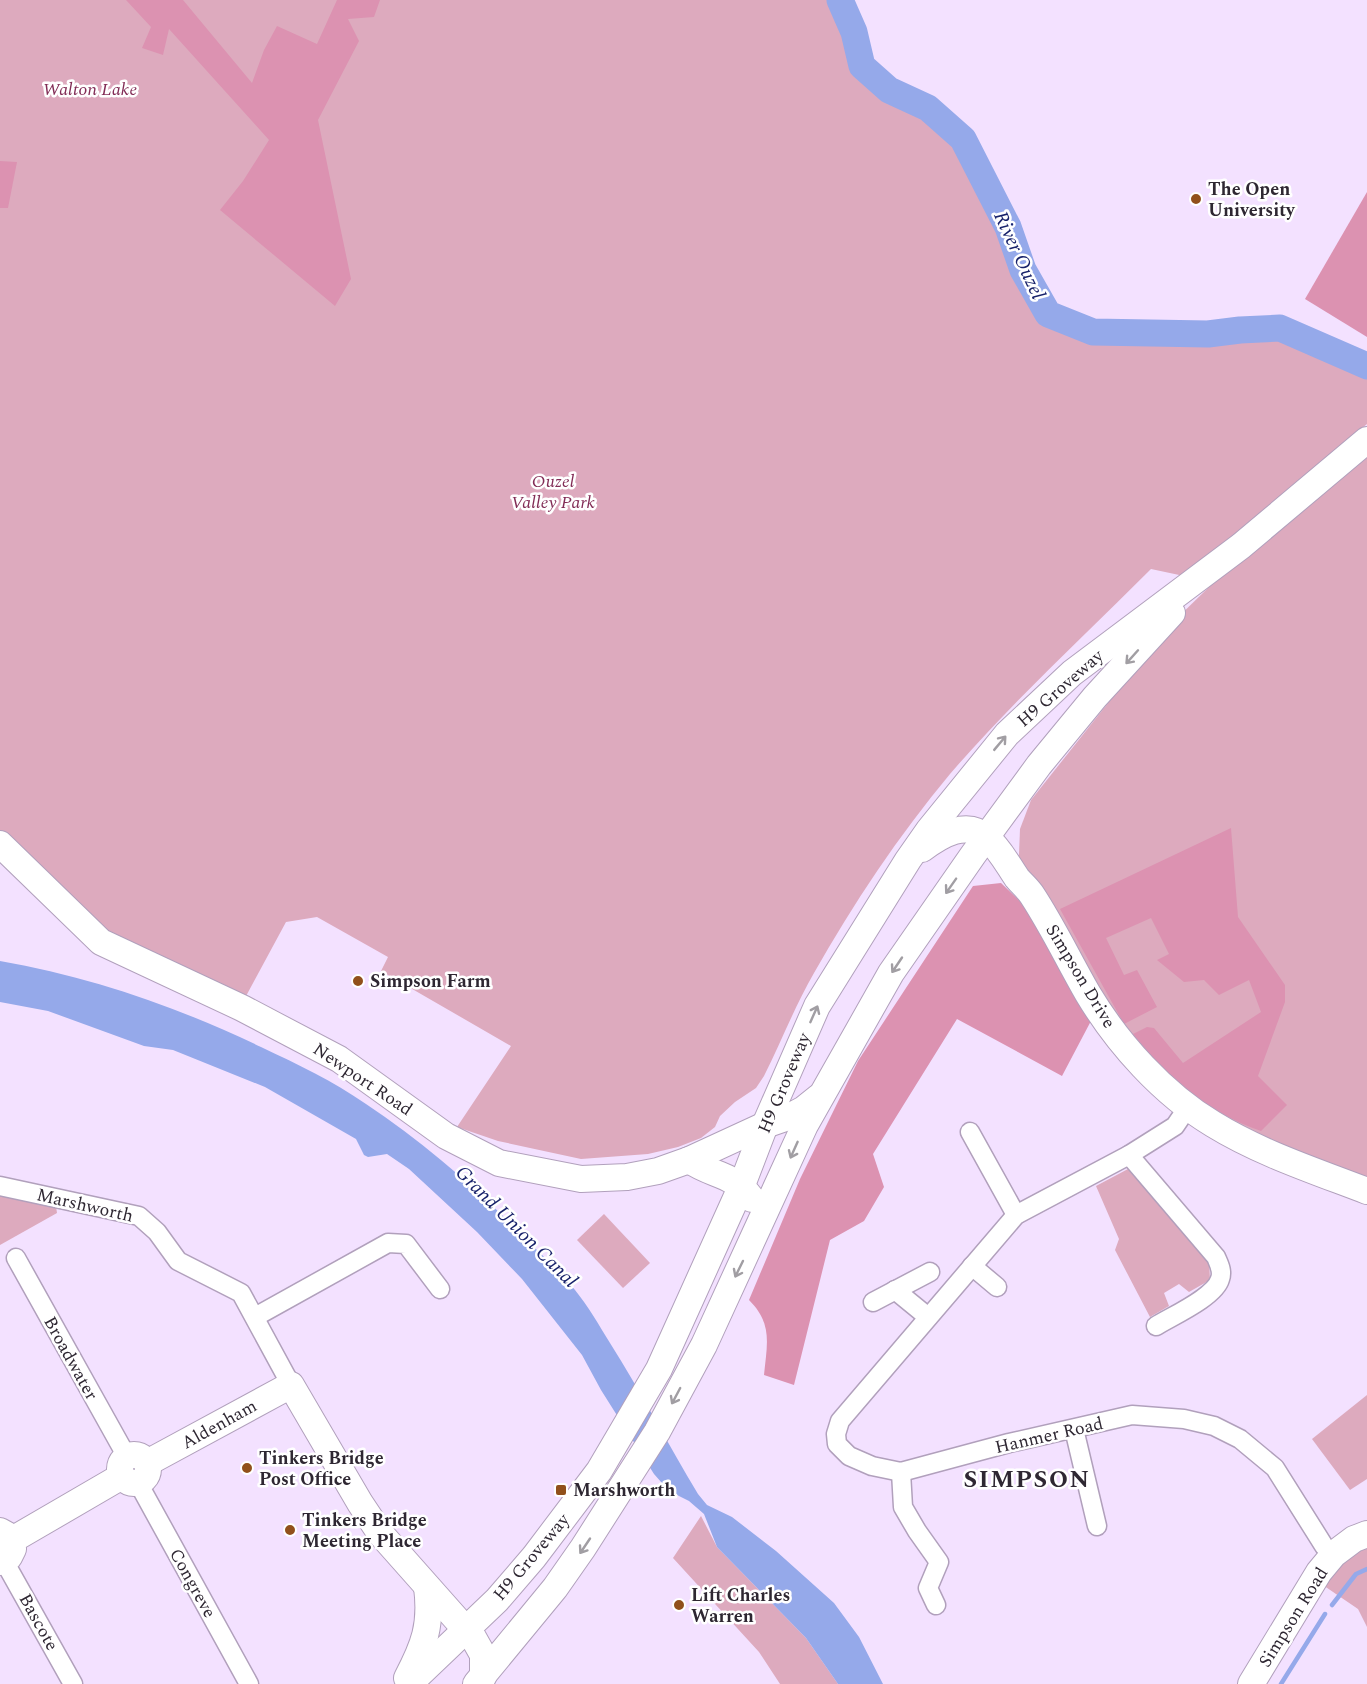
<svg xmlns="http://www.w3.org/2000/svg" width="1367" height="1684" font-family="Spectral,serif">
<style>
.green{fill:#ddaabe}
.forest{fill:#dc92b1}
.water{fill:#95a9ea}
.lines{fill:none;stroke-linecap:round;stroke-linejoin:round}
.stream{stroke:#95a9ea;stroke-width:4.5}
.river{stroke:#95a9ea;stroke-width:27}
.street-casing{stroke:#b1a0bc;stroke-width:21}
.secondary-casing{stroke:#b1a0bc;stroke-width:28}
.street{stroke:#fff;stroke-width:18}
.secondary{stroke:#fff;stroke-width:26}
.oneway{stroke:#a19ea3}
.poi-dot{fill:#91501b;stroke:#fff;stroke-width:2}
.labels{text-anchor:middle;stroke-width:5;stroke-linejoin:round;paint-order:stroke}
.park-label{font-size:18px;font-style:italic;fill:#822c56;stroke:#fff}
.poi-label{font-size:18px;font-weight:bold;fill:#2e2732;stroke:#fff;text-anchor:start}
.street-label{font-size:18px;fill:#2e2732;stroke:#fff}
.water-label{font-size:20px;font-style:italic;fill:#18226b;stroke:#fff}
.district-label{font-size:24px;font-weight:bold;letter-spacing:1.5px;fill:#2e2732;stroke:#fff}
</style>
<rect width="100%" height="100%" fill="#f3e1ff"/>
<g class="green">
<path d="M0,0H840L854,32L862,66L889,90L928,108L963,139L1008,227L1023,270L1048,314L1093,332L1208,334L1240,330L1280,328L1367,366V424L1184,576L1151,569C1083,637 1012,702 950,774C899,835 853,904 814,973C795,1006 781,1042 764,1076L756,1088L735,1102L720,1116L715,1127L701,1138L678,1147L648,1154L581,1159L498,1141L457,1127L511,1046L381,971L388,957L317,917L286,922L245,998L105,931L0,833Z"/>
<polygon points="1367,442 1367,1191 1171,1092 1018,879 1020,829 1031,800 1170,625 1244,553"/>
<polygon points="1128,1169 1209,1258 1210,1280 1189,1292 1179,1284 1164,1293 1169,1306 1150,1317 1115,1250 1119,1239 1096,1186"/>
<polygon points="0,1195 56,1206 57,1213 0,1245"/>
<polygon points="604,1214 650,1263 623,1288 577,1240"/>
<polygon points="1367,1395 1367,1479 1350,1490 1312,1439"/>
<polygon points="701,1516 717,1547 806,1638 838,1684 780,1684 759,1652 673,1558"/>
<polygon points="1367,1534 1367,1627 1358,1609 1314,1579"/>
</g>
<g class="forest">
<polygon points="126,0 183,0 252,83 264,50 277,26 317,44 337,0 380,0 374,17 348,19 359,41 318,120 351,279 335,306 220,210 243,181 269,140 169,29 163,55 142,48 151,27"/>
<polygon points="0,161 17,162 8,208 0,208"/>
<polygon points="1367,192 1367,337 1305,299"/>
<path d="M1231,828L1238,917L1285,985V1002L1258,1076L1287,1105L1261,1131C1206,1112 1169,1079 1133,1034L1147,1027L1154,1028L1183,1063L1261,1012L1249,980L1219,995L1204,980L1184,982L1157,960L1169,954L1151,918L1106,938L1124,975L1137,970L1157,1007L1124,1024L1060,909Z"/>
<path d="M1001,883L1028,909L1092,1019L1062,1076L957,1019L873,1154L884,1187L864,1221L830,1240L794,1385L764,1375C767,1344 773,1324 749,1300L800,1179L858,1061L973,886Z"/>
</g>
<path class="water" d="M0,961C91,977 178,1007 261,1047C297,1064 333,1081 366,1104C426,1144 480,1191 530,1243C545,1258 561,1273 575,1290C588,1306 599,1325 610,1343C641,1392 668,1444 698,1494L707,1505L732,1517L776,1551L834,1603L859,1637L883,1684H838L806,1638L717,1547L704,1514L689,1501L669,1491L654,1474L601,1390L582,1355L522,1279L477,1232L409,1169L387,1154L368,1157L364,1155L356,1139L265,1087L173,1050L144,1046L48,1011L0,1002Z"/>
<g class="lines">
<g class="stream">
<polyline points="1332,1605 1356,1574 1367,1569"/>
<polyline points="1281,1684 1325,1614"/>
</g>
<polyline class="river" points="840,0 854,32 862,66 889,90 928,108 963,139 1008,227 1023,270 1048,314 1093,332 1208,334 1240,330 1280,328 1367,366"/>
<g class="street-casing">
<g id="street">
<polyline points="1188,1107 1175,1126 1129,1155 1016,1215 840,1421 836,1434 837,1444 849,1456 872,1466 901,1472 1009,1443 1132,1415 1184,1419 1214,1426 1240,1439 1275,1468 1324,1546 1334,1554"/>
<polyline points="970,1132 1016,1215"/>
<path d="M1129,1155L1216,1257C1219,1264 1223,1271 1220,1279C1215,1297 1172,1316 1156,1326"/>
<polyline points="0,1186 139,1216 157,1232 178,1261 241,1293 291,1385"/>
<polyline points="16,1258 127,1457"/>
<polyline points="972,1266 997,1287"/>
<polyline points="895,1290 928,1317"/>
<polyline points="873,1302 930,1272"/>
<polyline points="255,1317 388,1243 406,1244 440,1289"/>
<polyline points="1074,1429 1097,1526"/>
<polyline points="901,1472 903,1507 917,1531 939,1562 928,1588 936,1605"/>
<polyline points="141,1481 142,1490 249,1684"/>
<polyline points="4,1561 73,1684"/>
</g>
</g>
<g class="secondary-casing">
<g id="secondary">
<polyline points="0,844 101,942 242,1008 339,1059 446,1136 499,1163 581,1179 627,1177 658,1171 689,1160 765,1125 791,1116 804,1109 819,1097"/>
<path d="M922,849C941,835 967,819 987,838C1000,849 1008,865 1017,878C1022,884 1028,889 1032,895C1053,927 1069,961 1088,994C1118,1044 1163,1094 1213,1124C1260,1153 1315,1171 1367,1191"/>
<path d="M689,1160C714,1177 732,1172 752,1199"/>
<circle cx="134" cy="1469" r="14"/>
<polyline points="147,1463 291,1385 360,1503 380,1533 474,1639 483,1655 483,1677"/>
<polyline points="12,1540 122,1476"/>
<polyline points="0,1562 9,1557 13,1549 9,1536 0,1531"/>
<path d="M407,1678C424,1646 432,1625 427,1587"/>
<polyline points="409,1684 497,1600 534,1557 599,1471 659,1369 742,1185 765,1125 817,1006 908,860 929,830 1007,734 1072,673 1241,546 1367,440"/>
<polyline points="476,1684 555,1588 583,1548 657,1432 704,1345 805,1125 891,973 973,855 1039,765 1095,697 1172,613"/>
<polyline points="1251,1684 1319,1572 1334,1554 1354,1539 1367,1534"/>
</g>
</g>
<use href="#street" class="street"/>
<use href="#secondary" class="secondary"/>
</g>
<defs><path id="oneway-shaft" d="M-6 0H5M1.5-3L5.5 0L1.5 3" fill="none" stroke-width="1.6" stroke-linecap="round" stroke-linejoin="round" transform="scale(1.5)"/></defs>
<g class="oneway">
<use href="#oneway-shaft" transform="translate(1132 657) rotate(132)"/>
<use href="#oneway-shaft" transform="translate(1000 743) rotate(-50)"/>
<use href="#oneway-shaft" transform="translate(951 886) rotate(125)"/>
<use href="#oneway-shaft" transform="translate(897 965) rotate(124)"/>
<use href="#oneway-shaft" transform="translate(814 1014) rotate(-66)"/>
<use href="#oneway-shaft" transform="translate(794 1150) rotate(114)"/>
<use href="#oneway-shaft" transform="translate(739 1269) rotate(116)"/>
<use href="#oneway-shaft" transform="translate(676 1396) rotate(118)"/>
<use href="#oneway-shaft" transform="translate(585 1546) rotate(124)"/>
</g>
<g class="poi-dot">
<circle cx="1196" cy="199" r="6"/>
<circle cx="358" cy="981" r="6"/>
<circle cx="247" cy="1468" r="6"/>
<rect x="555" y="1484" width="12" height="12" rx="3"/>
<circle cx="290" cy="1530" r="6"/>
<circle cx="679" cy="1605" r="6"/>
</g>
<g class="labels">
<g class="park-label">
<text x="90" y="95">Walton Lake</text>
<text x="553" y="487">Ouzel<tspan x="553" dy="21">Valley Park</tspan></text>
</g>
<g class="poi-label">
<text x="1208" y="195">The Open<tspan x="1208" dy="21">University</tspan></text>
<text x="370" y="987">Simpson Farm</text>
<text x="259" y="1464">Tinkers Bridge<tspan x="259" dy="21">Post Office</tspan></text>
<text x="573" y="1496">Marshworth</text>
<text x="302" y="1526">Tinkers Bridge<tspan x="302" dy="21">Meeting Place</tspan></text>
<text x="691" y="1601">Lift Charles<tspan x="691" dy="21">Warren</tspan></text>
</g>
<g class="street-label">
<text transform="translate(1060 688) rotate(-41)" y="6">H9 Groveway</text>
<text transform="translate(1081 976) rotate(59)" y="6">Simpson Drive</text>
<text transform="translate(363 1079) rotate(34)" y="6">Newport Road</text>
<text transform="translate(784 1083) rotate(-67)" y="6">H9 Groveway</text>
<text transform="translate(85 1205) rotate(13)" y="6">Marshworth</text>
<text transform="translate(71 1358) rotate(61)" y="6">Broadwater</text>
<text transform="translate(219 1424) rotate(-29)" y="6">Aldenham</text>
<text transform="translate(1049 1435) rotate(-13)" y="6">Hanmer Road</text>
<text transform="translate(531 1557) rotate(-50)" y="6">H9 Groveway</text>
<text transform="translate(193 1583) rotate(61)" y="6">Congreve</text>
<text transform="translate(1293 1617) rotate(-58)" y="6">Simpson Road</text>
<text transform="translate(39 1622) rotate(61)" y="6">Bascote</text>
</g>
<g class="water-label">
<text transform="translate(1020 255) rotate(65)" y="7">River Ouzel</text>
<text transform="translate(517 1226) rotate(45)" y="7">Grand Union Canal</text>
</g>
<g class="district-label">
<text x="1027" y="1487">SIMPSON</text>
</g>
</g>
</svg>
